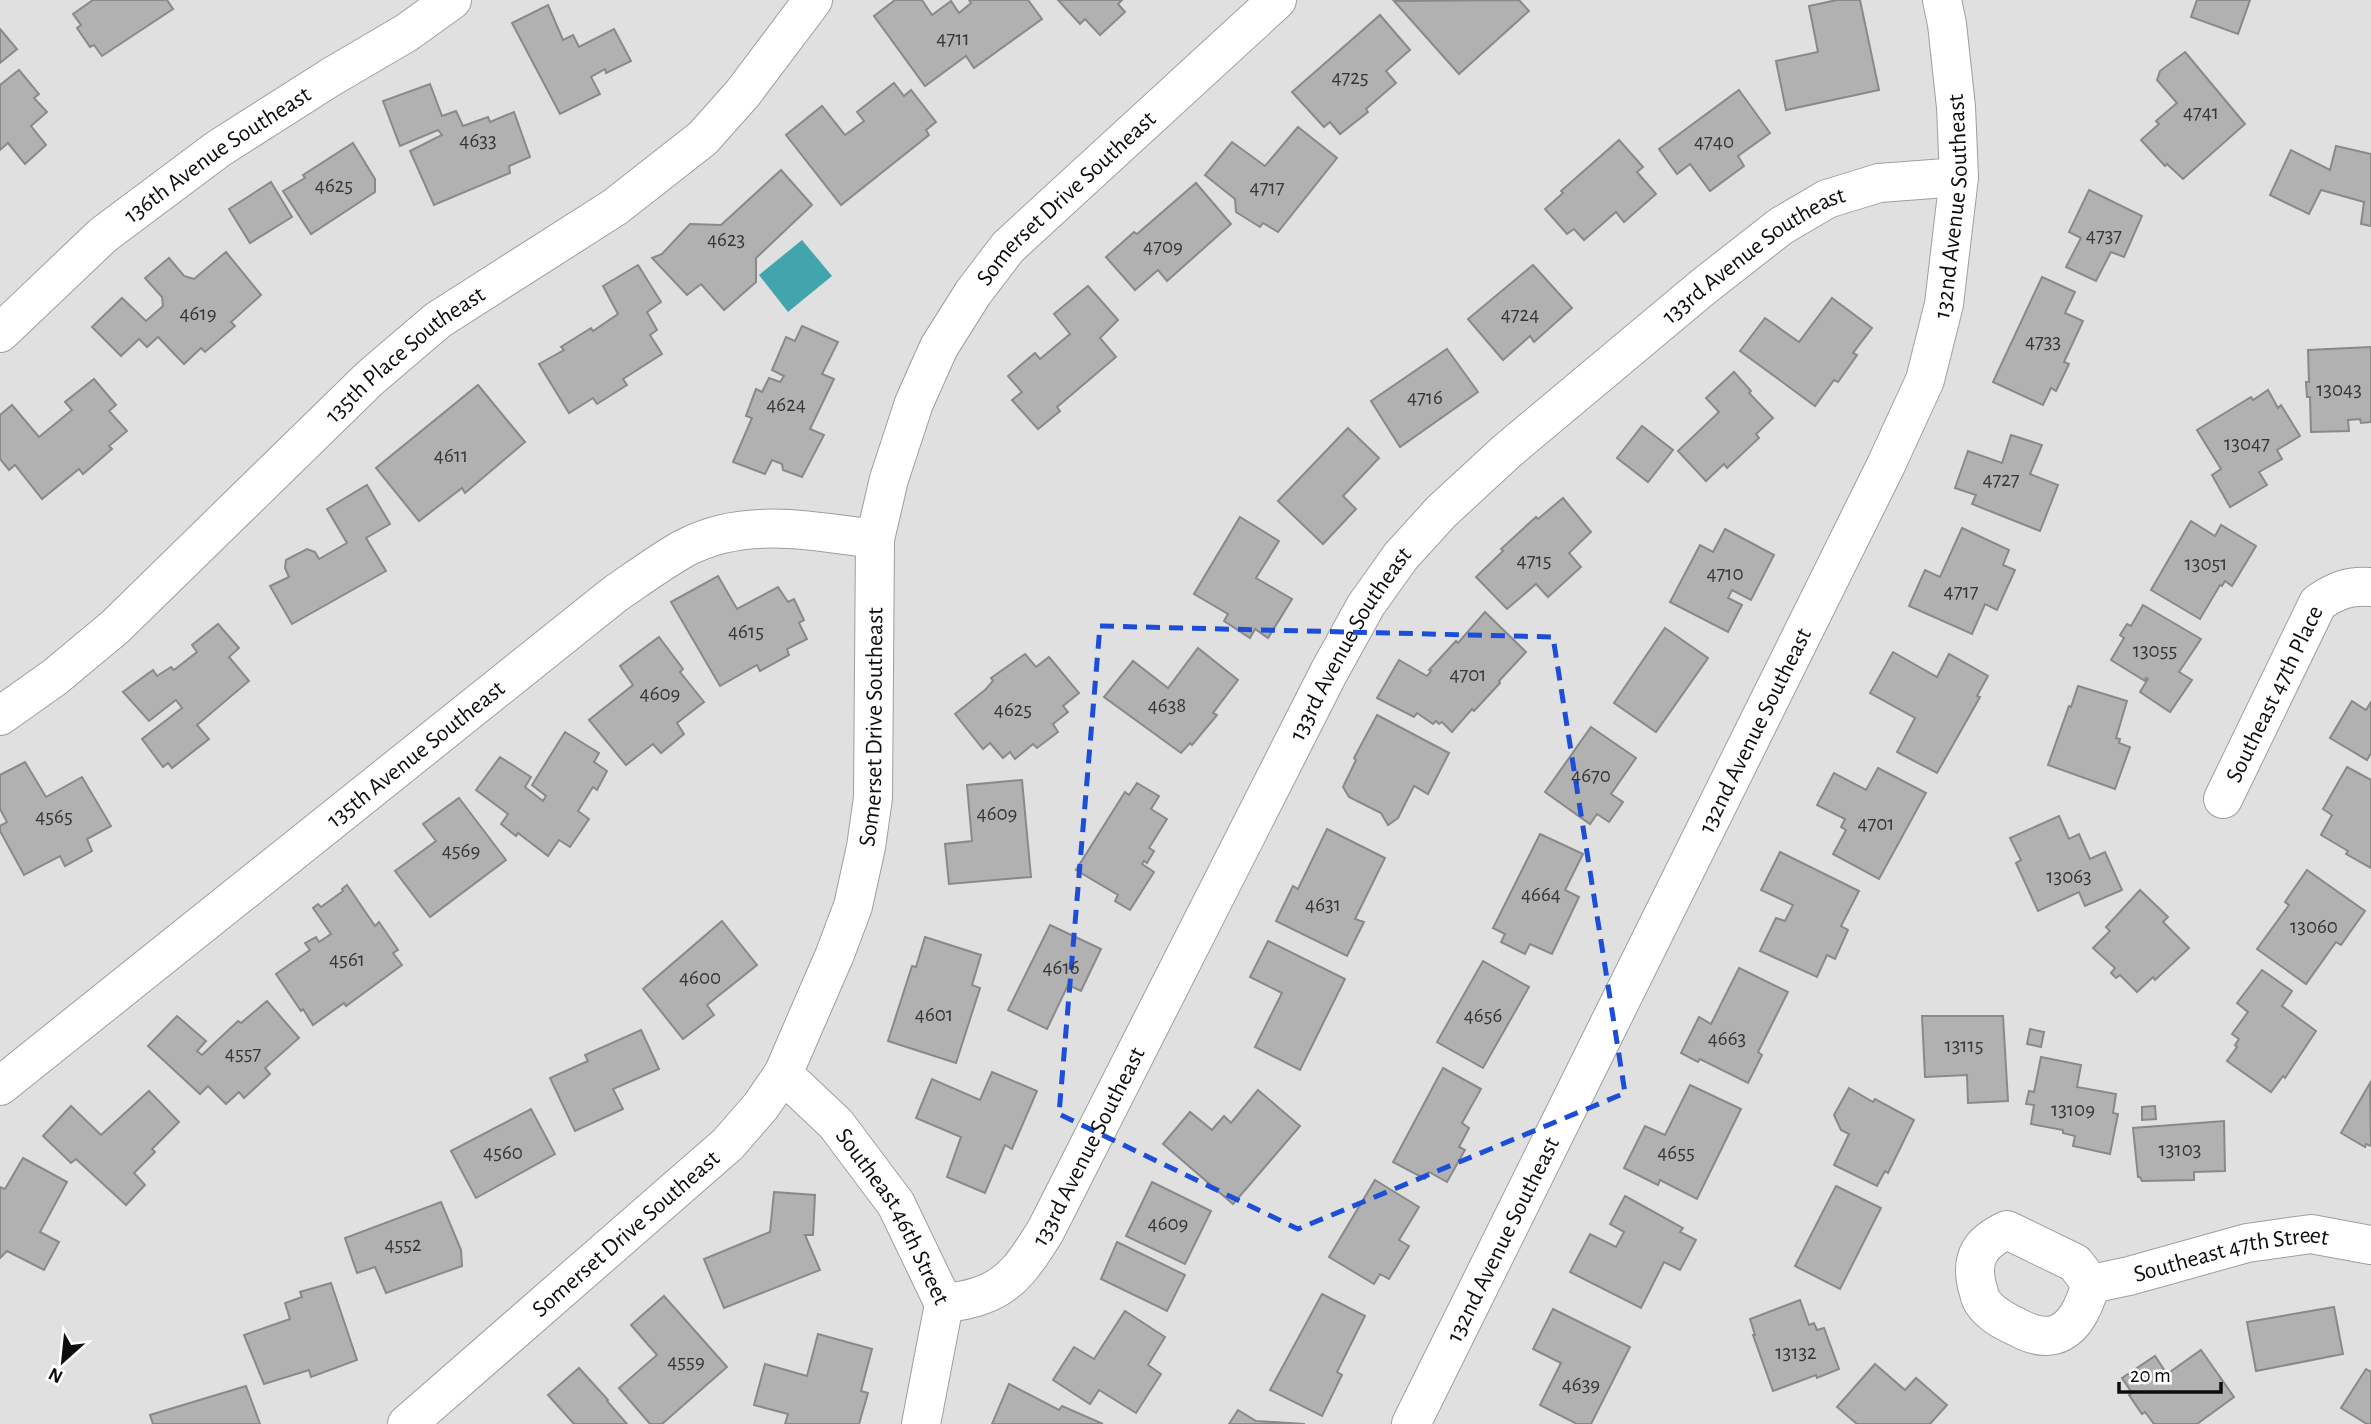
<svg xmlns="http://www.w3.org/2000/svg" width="2371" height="1424" font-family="'Alegreya Sans',sans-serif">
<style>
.water{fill:#42a5ad}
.building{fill:#b2b1b1;stroke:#8a8989;stroke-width:2}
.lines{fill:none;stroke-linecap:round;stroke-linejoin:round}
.street-casing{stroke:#9d9e9f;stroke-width:40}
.street{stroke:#fff;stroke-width:38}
.marked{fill:none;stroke:#1d4ed8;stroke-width:5;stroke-dasharray:14 9;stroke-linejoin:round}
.labels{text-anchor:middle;stroke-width:5;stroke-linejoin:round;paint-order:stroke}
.number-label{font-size:21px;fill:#363637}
.street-label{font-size:24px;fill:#0d0d0e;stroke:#fff}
</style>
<rect width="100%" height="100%" fill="#e0e0e1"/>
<polygon class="water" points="802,240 832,276 788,312 759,275"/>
<g class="building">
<polygon points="93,0 167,0 173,9 102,56 94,45 90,47 77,28 81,25 73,14"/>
<polygon points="895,0 922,0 932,15 951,1 959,13 971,3 969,0 1028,0 1042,19 974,68 966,56 925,86 874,16"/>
<polygon points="1058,0 1122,0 1118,4 1125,12 1100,35 1085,19 1080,24"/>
<polygon points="1519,0 1529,11 1459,74 1394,1"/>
<polygon points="1837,0 1860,0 1879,90 1786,110 1776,61 1818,52 1809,6"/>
<polygon points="2197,0 2250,0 2238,34 2191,17"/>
<polygon points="548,5 563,40 573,35 579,47 614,29 631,61 606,73 605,69 591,77 600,94 560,114 512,23"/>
<polygon points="1380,15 1410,50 1386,71 1396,83 1366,109 1368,112 1340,134 1330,122 1324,127 1292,92"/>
<polygon points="0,29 17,49 0,63"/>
<polygon points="2185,52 2245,124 2183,179 2167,164 2165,166 2141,140 2159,124 2156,121 2177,103 2157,80 2160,71"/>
<polygon points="19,70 39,94 34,98 47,112 31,126 46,145 25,164 8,143 0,150 0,85"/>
<polygon points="894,83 904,96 911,90 936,122 926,130 929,135 841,205 786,135 822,106 845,135 864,121 857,112"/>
<polygon points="430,84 442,116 456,111 463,126 488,117 490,122 514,112 530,157 509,166 510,173 434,205 410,151 442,135 438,130 400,146 383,101"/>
<polygon points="1739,90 1770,133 1738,156 1744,166 1710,191 1690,164 1677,174 1659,149"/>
<polygon points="1298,127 1337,158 1278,232 1263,223 1260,227 1236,212 1235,199 1205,175 1232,142 1265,166"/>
<polygon points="1619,140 1643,167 1637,172 1656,194 1624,222 1616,212 1584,240 1574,229 1567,234 1545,209 1563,193 1561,191"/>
<polygon points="353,143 375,179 375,192 311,234 283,191 305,178 303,175"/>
<polygon points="2336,146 2371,154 2371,226 2361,224 2364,202 2321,190 2309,214 2270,195 2291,150 2330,170"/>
<polygon points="781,170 812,205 756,258 756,282 724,310 701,284 687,295 652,258 662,254 690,224 721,225"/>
<polygon points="271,182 292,217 250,243 229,209"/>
<polygon points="1196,183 1231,224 1167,281 1158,270 1135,290 1106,257 1134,232 1137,234"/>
<polygon points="2089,190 2142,216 2124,257 2111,252 2096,281 2066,267 2081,238 2069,232"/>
<polygon points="226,252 261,295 231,322 235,326 205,352 201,348 184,364 158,337 147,347 139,339 121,356 92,327 122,298 146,321 163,306 162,297 145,278 169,258 184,276 194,279"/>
<polygon points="638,265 661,302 647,312 657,330 650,335 662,354 623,379 627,385 597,404 593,398 569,413 539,364 564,350 561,347 591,328 593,331 618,314 603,286"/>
<polygon points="1533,265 1572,308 1534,342 1530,336 1503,360 1468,319"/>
<polygon points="2042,277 2075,292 2065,313 2083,321 2064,362 2069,364 2056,391 2051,388 2043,405 1993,382"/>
<polygon points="1088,286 1118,320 1100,338 1116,357 1057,407 1060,411 1038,429 1012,400 1022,392 1008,376 1035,353 1040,359 1070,334 1054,314"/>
<polygon points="1832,298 1872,328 1853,353 1857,355 1838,382 1834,380 1815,406 1740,351 1765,318 1799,342"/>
<polygon points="802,326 838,342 822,374 834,379 810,429 824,435 802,477 783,470 782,464 772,460 765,474 733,462 752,418 746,416 756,389 762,392 769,378 780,382 784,376 772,370 786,337 795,341"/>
<polygon points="2371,347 2371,422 2361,423 2360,419 2348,420 2349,431 2311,432 2310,397 2307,397 2306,382 2309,382 2308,350"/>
<polygon points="1447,349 1478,392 1400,447 1371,401"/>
<polygon points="1734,372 1751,391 1749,393 1773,418 1756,434 1759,438 1727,468 1724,464 1706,481 1678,451 1719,412 1706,398"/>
<polygon points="94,379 116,405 109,411 127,431 109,446 112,449 83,474 79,469 42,499 15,465 9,470 0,459 0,415 12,405 39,437 72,410 65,402"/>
<polygon points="478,385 525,442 465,493 462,488 419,521 376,468"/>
<polygon points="2268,390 2278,408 2281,405 2300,436 2277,450 2282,459 2259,472 2267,485 2230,507 2212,475 2221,469 2197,430 2251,397 2253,400"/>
<polygon points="1642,426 1673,450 1648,482 1617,458"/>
<polygon points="1348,428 1379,458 1343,496 1356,509 1323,544 1278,501"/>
<polygon points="2011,435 2042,445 2030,474 2058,485 2040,531 1972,504 1976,495 1955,488 1968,451 2002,463"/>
<polygon points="367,485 390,524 366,538 386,571 292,624 270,586 289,577 285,568 286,560 307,549 315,552 319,559 347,543 327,509"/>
<polygon points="1563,498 1591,532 1569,553 1581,567 1548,597 1536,584 1507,609 1476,577 1503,551 1501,549 1536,517 1538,519"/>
<polygon points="1240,517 1279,541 1256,578 1292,599 1268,638 1255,629 1250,638 1224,621 1228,614 1194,594"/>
<polygon points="2191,521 2215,536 2221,525 2256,546 2232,586 2225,581 2222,586 2220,585 2200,619 2151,590"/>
<polygon points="1962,528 2009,550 2003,565 2015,570 1997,610 1985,604 1972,634 1909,606 1925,570 1940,577"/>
<polygon points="1725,529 1774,555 1751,600 1732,590 1728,598 1742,605 1728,632 1670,602 1700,545 1713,552"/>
<polygon points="718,576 737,609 778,587 788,602 794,599 804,620 799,623 807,639 787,649 789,655 760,671 757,665 720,686 671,602"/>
<polygon points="2143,605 2201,639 2179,672 2192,680 2170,712 2140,692 2148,679 2146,678 2145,681 2111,660 2124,638 2120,635 2127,624 2131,626"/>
<polygon points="1485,612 1526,652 1499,681 1500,683 1474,711 1472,709 1452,732 1442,722 1439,724 1436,721 1433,724 1417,713 1414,717 1377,698 1399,660 1427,676 1431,671 1429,670 1456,641 1458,643"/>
<polygon points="218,624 239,648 229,657 249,681 197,725 209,739 172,768 168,763 163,767 142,739 182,708 176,700 149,721 123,692 153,670 157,676 171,667 174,670 197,652 192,645"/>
<polygon points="1665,628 1708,658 1656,732 1614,703"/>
<polygon points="659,637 683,669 680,672 704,702 677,723 684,734 661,753 653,744 626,765 589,720 633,685 620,666"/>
<polygon points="1198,648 1238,680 1213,713 1217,715 1192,745 1190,743 1181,753 1104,697 1133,661 1168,688"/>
<polygon points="1893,652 1937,677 1949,654 1988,676 1977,696 1980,697 1937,773 1897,752 1915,718 1870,693"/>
<polygon points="1025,654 1036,667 1049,657 1079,693 1063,706 1068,712 1053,724 1058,732 1037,748 1033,744 1015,759 1010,752 1003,758 990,743 983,749 955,714 985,690 993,681 991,678"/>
<polygon points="2078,686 2127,701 2116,738 2120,739 2119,743 2130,747 2115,789 2048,765 2069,706 2071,707"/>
<polygon points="2352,701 2366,710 2371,702 2371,753 2367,760 2330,738"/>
<polygon points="1377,715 1449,753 1428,794 1414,786 1398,818 1388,825 1381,813 1349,797 1343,787 1356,760 1354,758"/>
<polygon points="1591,727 1636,758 1611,794 1623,802 1609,822 1597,814 1590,824 1545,792"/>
<polygon points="565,732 599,753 594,762 607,771 597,790 593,787 578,811 589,819 570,847 559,840 548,856 518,833 516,836 501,824 508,814 476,790 500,757 531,777 525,787 543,801 546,796 532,785"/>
<polygon points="25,762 46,797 82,777 111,826 87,839 92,851 65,866 60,856 24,875 0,831 0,826 7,822 0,809 0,775"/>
<polygon points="2347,767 2371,780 2371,868 2346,854 2348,851 2321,835 2332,815 2323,809"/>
<polygon points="1878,768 1926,793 1879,879 1833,854 1846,830 1841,827 1845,819 1817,805 1834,773 1866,790"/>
<polygon points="1022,780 1031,877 949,884 945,844 972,841 967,785"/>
<polygon points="1137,783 1159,796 1151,809 1167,819 1149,848 1154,851 1147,863 1144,861 1142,864 1154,872 1130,910 1115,901 1118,895 1076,870 1125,792 1129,795"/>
<polygon points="459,798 506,860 430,917 395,871 436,841 423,824"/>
<polygon points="2059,816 2069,839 2079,834 2090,859 2105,852 2122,890 2085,906 2079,892 2038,911 2016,863 2021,860 2010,838"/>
<polygon points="1327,829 1385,858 1355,919 1364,922 1347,956 1276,921 1293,886 1298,889"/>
<polygon points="1540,834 1583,854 1565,890 1579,897 1552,954 1530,944 1525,954 1501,942 1505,934 1493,928"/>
<polygon points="1780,852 1859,891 1841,926 1848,930 1835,959 1827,955 1817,977 1760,951 1776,918 1785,921 1793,905 1761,890"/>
<polygon points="2307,870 2365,911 2341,945 2336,942 2306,984 2257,949 2289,905 2285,902"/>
<polygon points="347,885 375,926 379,922 398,950 393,953 402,965 346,1006 344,1003 313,1025 303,1009 301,1011 276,974 310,950 305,943 316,937 319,942 331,934 313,908 318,904 321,907 343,891 342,889"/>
<polygon points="2140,890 2168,917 2163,922 2189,948 2155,980 2153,977 2137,992 2120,975 2116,978 2111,973 2115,968 2093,948 2110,931 2106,927"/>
<polygon points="722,921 757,965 707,1005 714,1015 683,1039 643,989"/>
<polygon points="1050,925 1101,949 1081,991 1068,985 1047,1029 1008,1010"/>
<polygon points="925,937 981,955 972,985 980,988 956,1063 888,1041 912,966 916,967"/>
<polygon points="1268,941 1345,979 1300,1070 1255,1047 1282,993 1250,977"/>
<polygon points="1483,961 1529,987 1483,1068 1437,1042"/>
<polygon points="1739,968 1788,992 1758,1052 1762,1055 1748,1083 1700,1059 1698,1062 1681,1053 1699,1017 1711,1024"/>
<polygon points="2262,970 2292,991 2282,1006 2316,1031 2285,1078 2283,1076 2271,1092 2227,1061 2237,1047 2235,1045 2239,1039 2232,1034 2248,1012 2237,1003"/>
<polygon points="267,1001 299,1038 265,1068 270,1074 244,1098 239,1092 226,1104 208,1086 200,1094 148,1046 177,1016 206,1041 197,1051 202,1055 238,1021 241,1023"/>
<polygon points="1922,1016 2003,1016 2008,1101 1968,1103 1967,1075 1925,1077"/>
<polygon points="2030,1029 2044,1032 2041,1047 2027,1044"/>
<polygon points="641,1030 659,1069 613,1089 623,1109 575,1131 550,1078 588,1061 585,1055"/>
<polygon points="2041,1057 2081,1065 2077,1087 2116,1094 2113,1113 2118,1114 2110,1154 2073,1146 2075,1136 2063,1133 2063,1130 2031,1124 2034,1105 2026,1104 2029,1091 2034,1092"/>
<polygon points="1443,1068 1481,1089 1462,1123 1469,1128 1459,1147 1465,1150 1447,1182 1429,1172 1425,1179 1393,1162"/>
<polygon points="992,1072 1037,1091 1012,1149 1005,1145 985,1193 947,1177 961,1137 916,1118 932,1079 980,1100"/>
<polygon points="2370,1083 2371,1146 2366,1144 2365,1147 2341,1133"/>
<polygon points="1690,1085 1741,1109 1697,1199 1660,1180 1658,1185 1624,1168 1645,1126 1665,1135"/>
<polygon points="1849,1088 1873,1102 1875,1099 1914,1120 1888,1173 1885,1171 1877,1186 1834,1165 1849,1134 1841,1130 1834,1115"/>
<polygon points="1258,1090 1300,1126 1233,1204 1163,1144 1190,1112 1212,1130 1224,1116 1231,1123"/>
<polygon points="149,1091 179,1122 152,1149 155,1152 134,1173 145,1185 126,1205 76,1159 71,1163 43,1136 71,1106 101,1135"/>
<polygon points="2155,1106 2156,1119 2142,1120 2142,1107"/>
<polygon points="531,1109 555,1154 476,1198 451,1151"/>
<polygon points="2224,1121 2225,1171 2194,1172 2194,1180 2142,1181 2140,1177 2138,1177 2133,1128"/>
<polygon points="23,1158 67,1182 40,1232 59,1242 44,1270 7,1251 0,1258 0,1187 5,1189"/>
<polygon points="1375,1180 1419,1207 1399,1240 1409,1246 1389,1279 1380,1274 1374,1284 1329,1257"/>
<polygon points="1152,1182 1211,1211 1185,1264 1126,1236"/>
<polygon points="1836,1186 1881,1208 1840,1289 1795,1266"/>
<polygon points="774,1192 815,1195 813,1235 805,1235 820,1270 724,1308 704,1259 770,1232"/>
<polygon points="1625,1196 1683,1228 1680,1232 1696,1240 1680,1270 1664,1262 1641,1308 1570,1272 1590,1234 1616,1247 1624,1232 1610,1224"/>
<polygon points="441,1202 461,1250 462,1266 386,1293 375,1267 357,1273 345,1238"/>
<polygon points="1117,1242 1185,1275 1167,1311 1101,1279"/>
<polygon points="331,1283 357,1360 311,1377 309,1370 264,1384 244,1335 290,1319 285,1303 302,1297 300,1292"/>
<polygon points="1322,1294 1365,1316 1337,1372 1342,1375 1322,1416 1270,1390"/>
<polygon points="664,1296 727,1367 662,1424 650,1424 619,1388 657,1355 631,1325"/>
<polygon points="1800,1300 1809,1325 1814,1323 1817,1330 1824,1328 1839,1369 1817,1378 1816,1375 1773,1391 1753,1335 1755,1335 1750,1319"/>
<polygon points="2334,1307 2343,1354 2256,1371 2247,1322"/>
<polygon points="1553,1309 1630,1347 1591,1424 1577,1424 1540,1405 1561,1363 1533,1349"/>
<polygon points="1125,1311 1165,1337 1148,1365 1161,1374 1136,1413 1099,1390 1090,1404 1053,1380 1074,1347 1094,1359"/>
<polygon points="818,1334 872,1349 861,1391 868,1393 859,1424 785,1424 788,1414 754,1405 765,1364 807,1376"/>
<polygon points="2201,1350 2234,1397 2197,1424 2154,1424 2145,1412 2142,1414 2129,1395 2132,1393 2122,1378 2155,1356 2167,1374"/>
<polygon points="1875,1364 1905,1390 1916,1378 1947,1405 1930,1424 1857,1424 1837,1407"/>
<polygon points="579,1368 608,1400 607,1401 627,1424 574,1424 548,1395"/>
<polygon points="2366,1369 2371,1372 2371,1424 2367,1424 2341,1408"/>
<polygon points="1009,1384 1059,1410 1062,1406 1103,1424 992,1424"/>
<polygon points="246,1386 260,1424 153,1424 150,1415"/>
<polygon points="1238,1410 1256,1421 1305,1424 1229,1424"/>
</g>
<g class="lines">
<g class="street-casing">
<g id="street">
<path id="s1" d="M0,333L103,235L218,149L331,77L406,33L452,0"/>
<path id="s2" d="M0,716L55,677L115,627L370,378L438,320L615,207L703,138L743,93L813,0"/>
<path id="s3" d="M2223,799L2318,603C2335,591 2349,585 2371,587"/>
<path id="s4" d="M783,1074L836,1124L896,1204L944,1304L921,1424"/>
<path id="s5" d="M0,1086L615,594C637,579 660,562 683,549C743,516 811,531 875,539"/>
<path d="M2007,1230L2075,1263L2091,1284C2085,1303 2076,1329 2054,1335C2040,1338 2028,1333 2017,1327C2004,1321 1990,1314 1982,1301C1979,1297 1979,1291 1977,1286C1970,1257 1981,1242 2007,1230Z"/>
<path id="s6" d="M2091,1284L2129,1276L2247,1243L2311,1234L2371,1245"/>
<path id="s7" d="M944,1304C957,1301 970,1300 982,1295C1013,1285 1030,1256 1046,1230L1329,672L1366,605L1401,556L1441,512L1507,451L1703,287L1781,226L1827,199L1879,183L1959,177"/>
<path id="s8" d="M407,1424L728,1144L761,1106L783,1074L835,954L853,906L866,847L873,798L875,539L889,479L914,403L939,347L973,293L1008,247L1277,0"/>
<path id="s9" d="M1411,1424L1886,465L1925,380L1944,304L1959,177L1956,107L1947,24L1942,0"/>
</g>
</g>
<use href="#street" class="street"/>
</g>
<path class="marked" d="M1100,626L1553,637L1625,1093L1298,1229L1059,1114Z"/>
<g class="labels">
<g class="number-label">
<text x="953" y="45">4711</text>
<text x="1350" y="84">4725</text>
<text x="2201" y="119">4741</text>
<text x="478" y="147">4633</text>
<text x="1714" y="148">4740</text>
<text x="334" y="192">4625</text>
<text x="1267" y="194">4717</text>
<text x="2104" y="242">4737</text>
<text x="726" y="246">4623</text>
<text x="1163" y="253">4709</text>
<text x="198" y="320">4619</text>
<text x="1520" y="321">4724</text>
<text x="2043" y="348">4733</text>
<text x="2339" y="396">13043</text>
<text x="1425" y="404">4716</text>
<text x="786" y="411">4624</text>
<text x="2247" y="450">13047</text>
<text x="451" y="462">4611</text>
<text x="2001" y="486">4727</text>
<text x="1534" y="567">4715</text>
<text x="2206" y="570">13051</text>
<text x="1725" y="580">4710</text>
<text x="1961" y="598">4717</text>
<text x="746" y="638">4615</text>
<text x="2155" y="657">13055</text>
<text x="1468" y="681">4701</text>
<text x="660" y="700">4609</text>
<text x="1167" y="712">4638</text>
<text x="1013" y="716">4625</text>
<text x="1591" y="782">4670</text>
<text x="997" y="820">4609</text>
<text x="54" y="823">4565</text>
<text x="1876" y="830">4701</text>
<text x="461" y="857">4569</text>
<text x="2069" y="883">13063</text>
<text x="1541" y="901">4664</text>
<text x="1323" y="911">4631</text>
<text x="2314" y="933">13060</text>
<text x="347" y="966">4561</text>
<text x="1061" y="974">4616</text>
<text x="700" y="984">4600</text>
<text x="934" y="1021">4601</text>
<text x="1483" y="1022">4656</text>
<text x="1727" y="1045">4663</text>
<text x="1964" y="1052">13115</text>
<text x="243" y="1060">4557</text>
<text x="2073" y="1116">13109</text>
<text x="2180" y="1156">13103</text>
<text x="503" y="1159">4560</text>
<text x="1676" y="1159">4655</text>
<text x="1168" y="1230">4609</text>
<text x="403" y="1251">4552</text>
<text x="1796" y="1359">13132</text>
<text x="686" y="1368">4559</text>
<text x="1581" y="1391">4639</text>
</g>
<g class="street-label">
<text dy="8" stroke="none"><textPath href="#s1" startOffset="282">136th Avenue Southeast</textPath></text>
<text dy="8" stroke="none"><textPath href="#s8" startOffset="1466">Somerset Drive Southeast</textPath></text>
<text dy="8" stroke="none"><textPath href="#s9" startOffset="1340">132nd Avenue Southeast</textPath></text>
<text dy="8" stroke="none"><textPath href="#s7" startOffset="1360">133rd Avenue Southeast</textPath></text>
<text dy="8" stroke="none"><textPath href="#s2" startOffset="544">135th Place Southeast</textPath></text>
<text dy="8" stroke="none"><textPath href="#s7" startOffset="793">133rd Avenue Southeast</textPath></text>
<text dy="8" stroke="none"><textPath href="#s3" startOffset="117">Southeast 47th Place</textPath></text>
<text dy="8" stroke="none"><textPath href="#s8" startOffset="878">Somerset Drive Southeast</textPath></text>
<text dy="8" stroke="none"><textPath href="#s9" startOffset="774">132nd Avenue Southeast</textPath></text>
<text dy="8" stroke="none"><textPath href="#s5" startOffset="532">135th Avenue Southeast</textPath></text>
<text dy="8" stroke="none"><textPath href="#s7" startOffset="226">133rd Avenue Southeast</textPath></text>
<text dy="8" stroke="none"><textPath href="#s4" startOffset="182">Southeast 46th Street</textPath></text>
<text dy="8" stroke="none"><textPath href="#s8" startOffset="290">Somerset Drive Southeast</textPath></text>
<text dy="8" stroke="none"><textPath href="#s9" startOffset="206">132nd Avenue Southeast</textPath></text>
<text dy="8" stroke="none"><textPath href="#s6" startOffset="144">Southeast 47th Street</textPath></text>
</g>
</g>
<g transform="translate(63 1361) rotate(207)" stroke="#ffffff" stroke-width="5" paint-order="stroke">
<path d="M0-5L12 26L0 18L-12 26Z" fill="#0d0d0e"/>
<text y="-10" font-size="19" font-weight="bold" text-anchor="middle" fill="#0d0d0e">N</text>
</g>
<path d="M2119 1382v10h102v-10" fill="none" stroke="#0d0d0e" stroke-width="3.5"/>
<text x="2130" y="1382" font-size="21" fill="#0d0d0e" stroke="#ffffff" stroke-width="5" paint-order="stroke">20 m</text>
</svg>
